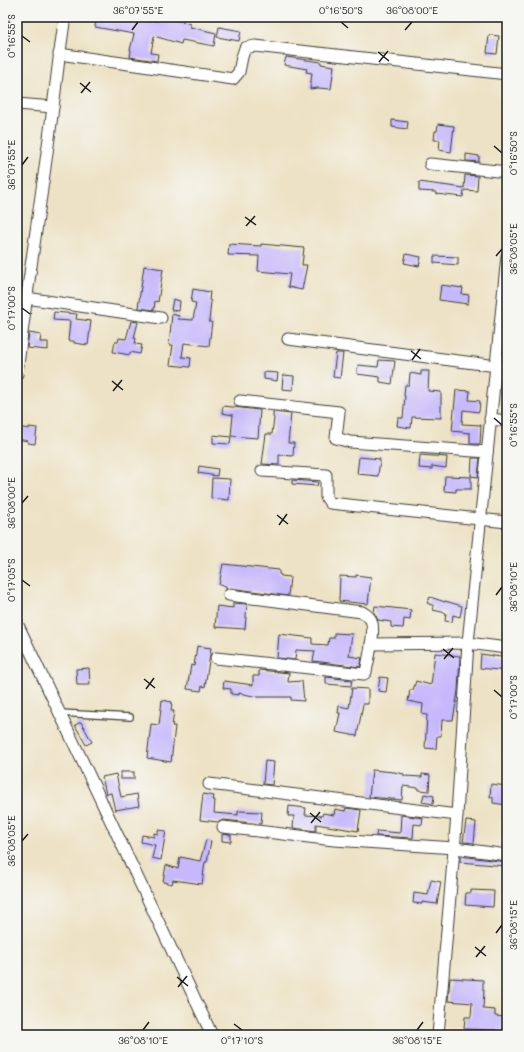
<svg xmlns="http://www.w3.org/2000/svg" width="524" height="1052" font-family="Mali,sans-serif">
<style>
.building{fill:#c6b8fc}
.lines{fill:none;stroke-linecap:round;stroke-linejoin:round}
.service-casing{stroke:#3b3a35;stroke-width:8}
.minor-casing{stroke:#3b3a35;stroke-width:13}
.service{stroke:#fff;stroke-width:5.5}
.minor{stroke:#fff;stroke-width:11}
.ticks{fill:none;stroke:#1c1c1c;stroke-width:1.5}
.neatline{fill:none;stroke:#1c1c1c;stroke-width:1.5}
.ticks-label{font-size:10px;text-anchor:middle;fill:#1c1c1c}
</style>
<rect width="100%" height="100%" fill="#f6f6f2"/>
<filter id="ink" filterUnits="userSpaceOnUse"><feTurbulence type="fractalNoise" baseFrequency=".025" numOctaves="2"/><feDisplacementMap in="SourceGraphic" scale="8" xChannelSelector="R" yChannelSelector="G"/><feConvolveMatrix kernelMatrix="1 2 1 2 8 2 1 2 1" color-interpolation-filters="sRGB"/></filter>
<filter id="wash" filterUnits="userSpaceOnUse"><feTurbulence type="fractalNoise" baseFrequency=".012" numOctaves="4" result="noise"/><feDisplacementMap in="SourceGraphic" scale="16" xChannelSelector="R" yChannelSelector="G"/><feGaussianBlur stdDeviation="0.9" result="paint"/><feColorMatrix in="noise" values="0 0 0 0 0 0 0 0 0 0 0 0 0 0 0 0 0 1.4 0 .05"/><feComposite in="paint" operator="in"/></filter>
<g filter="url(#wash)">
<rect width="100%" height="100%" fill="#ede2c5"/>
<g id="blocks">
<g class="building">
<polygon points="96,17 133,17 158,21 158,19 181,21 190,24 190,27 216,33 214,46 182,40 181,44 154,36 151,53 158,54 157,61 130,57 131,50 130,50 134,34 95,27"/>
<polygon points="219,27 241,31 239,41 217,37"/>
<polygon points="489,35 499,36 497,54 487,53"/>
<polygon points="286,57 321,62 321,64 334,66 331,89 318,88 310,89 312,73 306,72 307,69 284,65"/>
<polygon points="392,120 408,122 407,129 392,127"/>
<polygon points="438,124 454,126 451,152 439,150 440,140 434,140 435,131 437,131"/>
<polygon points="466,154 479,156 479,162 466,161"/>
<polygon points="465,175 478,176 477,191 464,190 463,197 436,194 436,192 419,191 419,182 464,188"/>
<polygon points="229,244 261,246 261,244 304,248 302,265 307,265 302,290 288,287 290,274 258,271 259,256 228,255"/>
<polygon points="406,254 421,257 419,266 404,263"/>
<polygon points="434,256 458,257 458,265 434,263"/>
<polygon points="144,266 163,269 158,302 155,301 154,310 138,308"/>
<polygon points="441,285 463,288 462,294 469,295 468,304 439,300"/>
<polygon points="193,289 210,292 209,300 211,301 209,322 212,322 209,346 184,343 182,357 191,358 190,367 170,365 173,345 169,345 172,314 179,316 178,319 193,320 196,303 191,302"/>
<polygon points="173,299 180,301 179,311 171,310"/>
<polygon points="54,312 77,314 76,319 91,321 88,345 74,343 74,341 68,341 70,321 53,320"/>
<polygon points="131,321 138,322 134,338 136,338 135,344 142,345 140,354 130,352 130,355 113,352 115,342 118,342 119,338 126,339"/>
<polygon points="29,333 41,335 40,342 48,342 48,350 27,348"/>
<polygon points="336,353 343,353 340,378 333,377"/>
<polygon points="379,360 395,361 392,384 380,382 380,377 357,374 358,365 378,367"/>
<polygon points="421,371 429,371 428,391 441,392 441,418 412,417 411,428 397,426 398,418 403,418 405,396 404,396 405,385 409,385 410,373 421,375"/>
<polygon points="264,372 278,373 277,381 264,379"/>
<polygon points="283,375 294,376 293,390 282,389"/>
<polygon points="456,390 470,391 469,400 480,401 479,412 463,410 462,424 481,425 480,444 470,444 470,433 452,431"/>
<polygon points="223,406 260,410 258,438 231,436 233,415 222,413"/>
<polygon points="273,412 291,414 288,443 294,443 293,456 279,455 279,465 262,464 266,434 272,434 274,418 273,417"/>
<polygon points="17,427 29,429 29,427 37,428 35,444 28,443 28,441 17,439"/>
<polygon points="213,435 231,437 230,444 213,443"/>
<polygon points="420,455 447,457 446,468 432,466 432,469 419,468"/>
<polygon points="359,457 380,459 378,476 357,474"/>
<polygon points="472,458 480,458 478,477 471,476"/>
<polygon points="199,466 218,469 217,476 198,473"/>
<polygon points="445,476 471,477 471,489 456,489 456,492 444,491"/>
<polygon points="212,478 230,479 229,500 211,498"/>
<polygon points="292,480 318,482 317,486 292,484"/>
<polygon points="223,564 279,570 279,574 281,575 281,576 290,577 288,596 230,588 226,589 226,586 219,585"/>
<polygon points="356,575 371,577 368,604 339,601 340,576 356,577"/>
<polygon points="430,597 445,602 445,601 462,606 460,617 453,615 452,622 445,621 446,613 433,610 434,606 427,603"/>
<polygon points="233,603 247,604 245,629 215,627 217,606 233,608"/>
<polygon points="375,606 411,610 410,620 404,619 403,628 391,627 391,622 378,620 374,613"/>
<polygon points="334,633 352,634 349,656 362,658 360,667 313,661 315,651 296,650 295,660 277,658 279,634 312,638 312,644 328,645 329,638 334,638"/>
<polygon points="197,646 211,648 205,687 202,686 201,691 187,689 191,665 194,666"/>
<polygon points="435,653 460,656 458,691 453,720 442,720 441,736 437,736 436,749 425,748 427,715 422,714 423,704 408,701 410,690 413,690 416,681 431,685"/>
<polygon points="481,654 507,658 507,671 480,668"/>
<polygon points="89,668 90,685 77,685 76,669"/>
<polygon points="259,670 289,673 288,682 302,681 304,701 291,700 291,697 258,697 239,693 239,695 231,694 231,689 223,688 224,681 253,685 253,676 259,676"/>
<polygon points="326,677 352,680 351,686 326,684"/>
<polygon points="380,677 388,678 386,692 378,691"/>
<polygon points="352,688 368,689 368,704 363,704 357,736 336,732 340,713 338,713 339,706 349,708"/>
<polygon points="162,700 172,702 171,711 174,711 172,726 175,726 171,762 147,758 151,724 159,725"/>
<polygon points="81,722 92,742 86,745 75,725"/>
<polygon points="265,761 274,762 272,785 263,784"/>
<polygon points="372,770 394,772 404,774 404,776 422,777 422,774 430,775 429,791 418,790 418,788 403,786 402,800 369,797"/>
<rect x="121" y="772" width="13" height="7"/>
<polygon points="116,774 121,797 137,794 139,806 115,810 111,793 106,794 102,777"/>
<polygon points="491,784 507,786 507,805 493,803 493,797 490,797"/>
<polygon points="203,794 214,796 213,800 215,800 214,813 238,815 238,811 262,812 261,824 224,820 218,822 200,820"/>
<polygon points="424,794 434,796 433,804 422,802"/>
<polygon points="289,806 306,808 305,815 322,816 323,813 334,815 335,809 345,811 346,808 361,810 358,831 316,824 316,831 293,828 294,816 288,816"/>
<polygon points="401,815 423,818 422,825 414,824 413,838 376,836 377,831 400,833"/>
<polygon points="466,821 476,822 474,843 463,842"/>
<polygon points="158,830 166,831 161,860 152,858 155,845 141,842 142,835 154,837 154,833 158,834"/>
<polygon points="222,834 231,835 231,842 222,841"/>
<polygon points="206,840 211,841 207,862 205,862 202,884 173,880 172,884 163,882 166,865 178,869 180,857 200,861"/>
<polygon points="460,856 507,862 506,862 506,866 460,862"/>
<polygon points="431,880 441,882 437,904 422,902 422,904 413,903 414,893 428,895"/>
<polygon points="471,890 494,891 493,907 465,905 466,893 471,893"/>
<polygon points="450,978 483,980 483,990 484,990 483,1009 495,1010 495,1016 505,1017 502,1035 495,1035 496,1030 464,1029 465,1017 471,1017 472,1003 448,1001"/>
</g>
</g>
</g>
<g filter="url(#ink)">
<use href="#blocks" fill-opacity="0" stroke="#3b3a35" stroke-width="1"/>
<g class="lines">
<g class="service-casing">
<polyline id="service" points="60,713 130,717"/>
</g>
<g class="minor-casing">
<g id="minor">
<polyline points="59,54 233,79 239,72 242,57 245,48 255,46 507,74"/>
<polyline points="17,104 53,107"/>
<polyline points="430,164 507,172"/>
<polyline points="26,298 161,318"/>
<polyline points="288,339 497,366"/>
<path d="M17,374C27,285 42,196 53,107C57,77 60,47 65,17"/>
<polyline points="240,401 339,412 336,438 350,442 487,452"/>
<polyline points="490,419 507,421"/>
<polyline points="262,471 326,475 326,497 330,503 507,522"/>
<polyline points="17,623 212,1035"/>
<polyline points="371,644 468,643 507,648"/>
<path d="M216,658L364,674L366,672C368,660 376,631 371,620C369,616 365,614 362,612L229,595"/>
<polyline points="209,784 457,815"/>
<polyline points="223,827 334,840 455,848 507,855"/>
<polyline points="438,1035 457,815 468,643 507,256"/>
</g>
</g>
<use href="#service" class="service"/>
<use href="#minor" class="minor"/>
</g>
</g>
<path class="ticks" d="M341,22L348,28M132,30L138,22M405,30L412,22M22,36L30,42M378,52L389,61M379,62L388,51M80,83L91,92M81,93L90,82M494,146L502,153M22,165L28,157M245,217L256,225M246,226L255,216M496,256L502,249M22,308L30,314M411,351L421,359M412,360L420,349M112,381L123,390M113,391L122,380M494,418L502,425M22,503L28,496M277,515L288,524M279,525L287,514M22,580L30,586M496,595L502,587M443,649L454,658M444,659L453,648M144,679L155,688M146,689L154,678M494,690L502,697M310,813L321,822M311,823L320,812M22,841L28,834M496,933L502,925M475,947L486,956M476,957L485,946M177,977L188,986M178,987L187,976M234,1024L242,1030M143,1030L149,1022M417,1030L423,1022"/>
<rect width="524" height="1052" fill="none" stroke="#f6f6f2" stroke-width="44"/>
<rect x="22" y="22" width="480" height="1008" class="neatline"/>
<g class="ticks-label">
<text x="138" y="14">36°07'55"E</text>
<text x="341" y="14">0°16'50"S</text>
<text x="412" y="14">36°08'00"E</text>
<text transform="translate(11 36) rotate(-90)" y="4">0°16'55"S</text>
<text transform="translate(513 153) rotate(-90)" y="4">0°16'50"S</text>
<text transform="translate(11 165) rotate(-90)" y="4">36°07'55"E</text>
<text transform="translate(513 249) rotate(-90)" y="4">36°08'05"E</text>
<text transform="translate(11 308) rotate(-90)" y="4">0°17'00"S</text>
<text transform="translate(513 425) rotate(-90)" y="4">0°16'55"S</text>
<text transform="translate(11 503) rotate(-90)" y="4">36°08'00"E</text>
<text transform="translate(11 580) rotate(-90)" y="4">0°17'05"S</text>
<text transform="translate(513 587) rotate(-90)" y="4">36°08'10"E</text>
<text transform="translate(513 697) rotate(-90)" y="4">0°17'00"S</text>
<text transform="translate(11 841) rotate(-90)" y="4">36°08'05"E</text>
<text transform="translate(513 925) rotate(-90)" y="4">36°08'15"E</text>
<text x="143" y="1044">36°08'10"E</text>
<text x="242" y="1044">0°17'10"S</text>
<text x="417" y="1044">36°08'15"E</text>
</g>
</svg>
